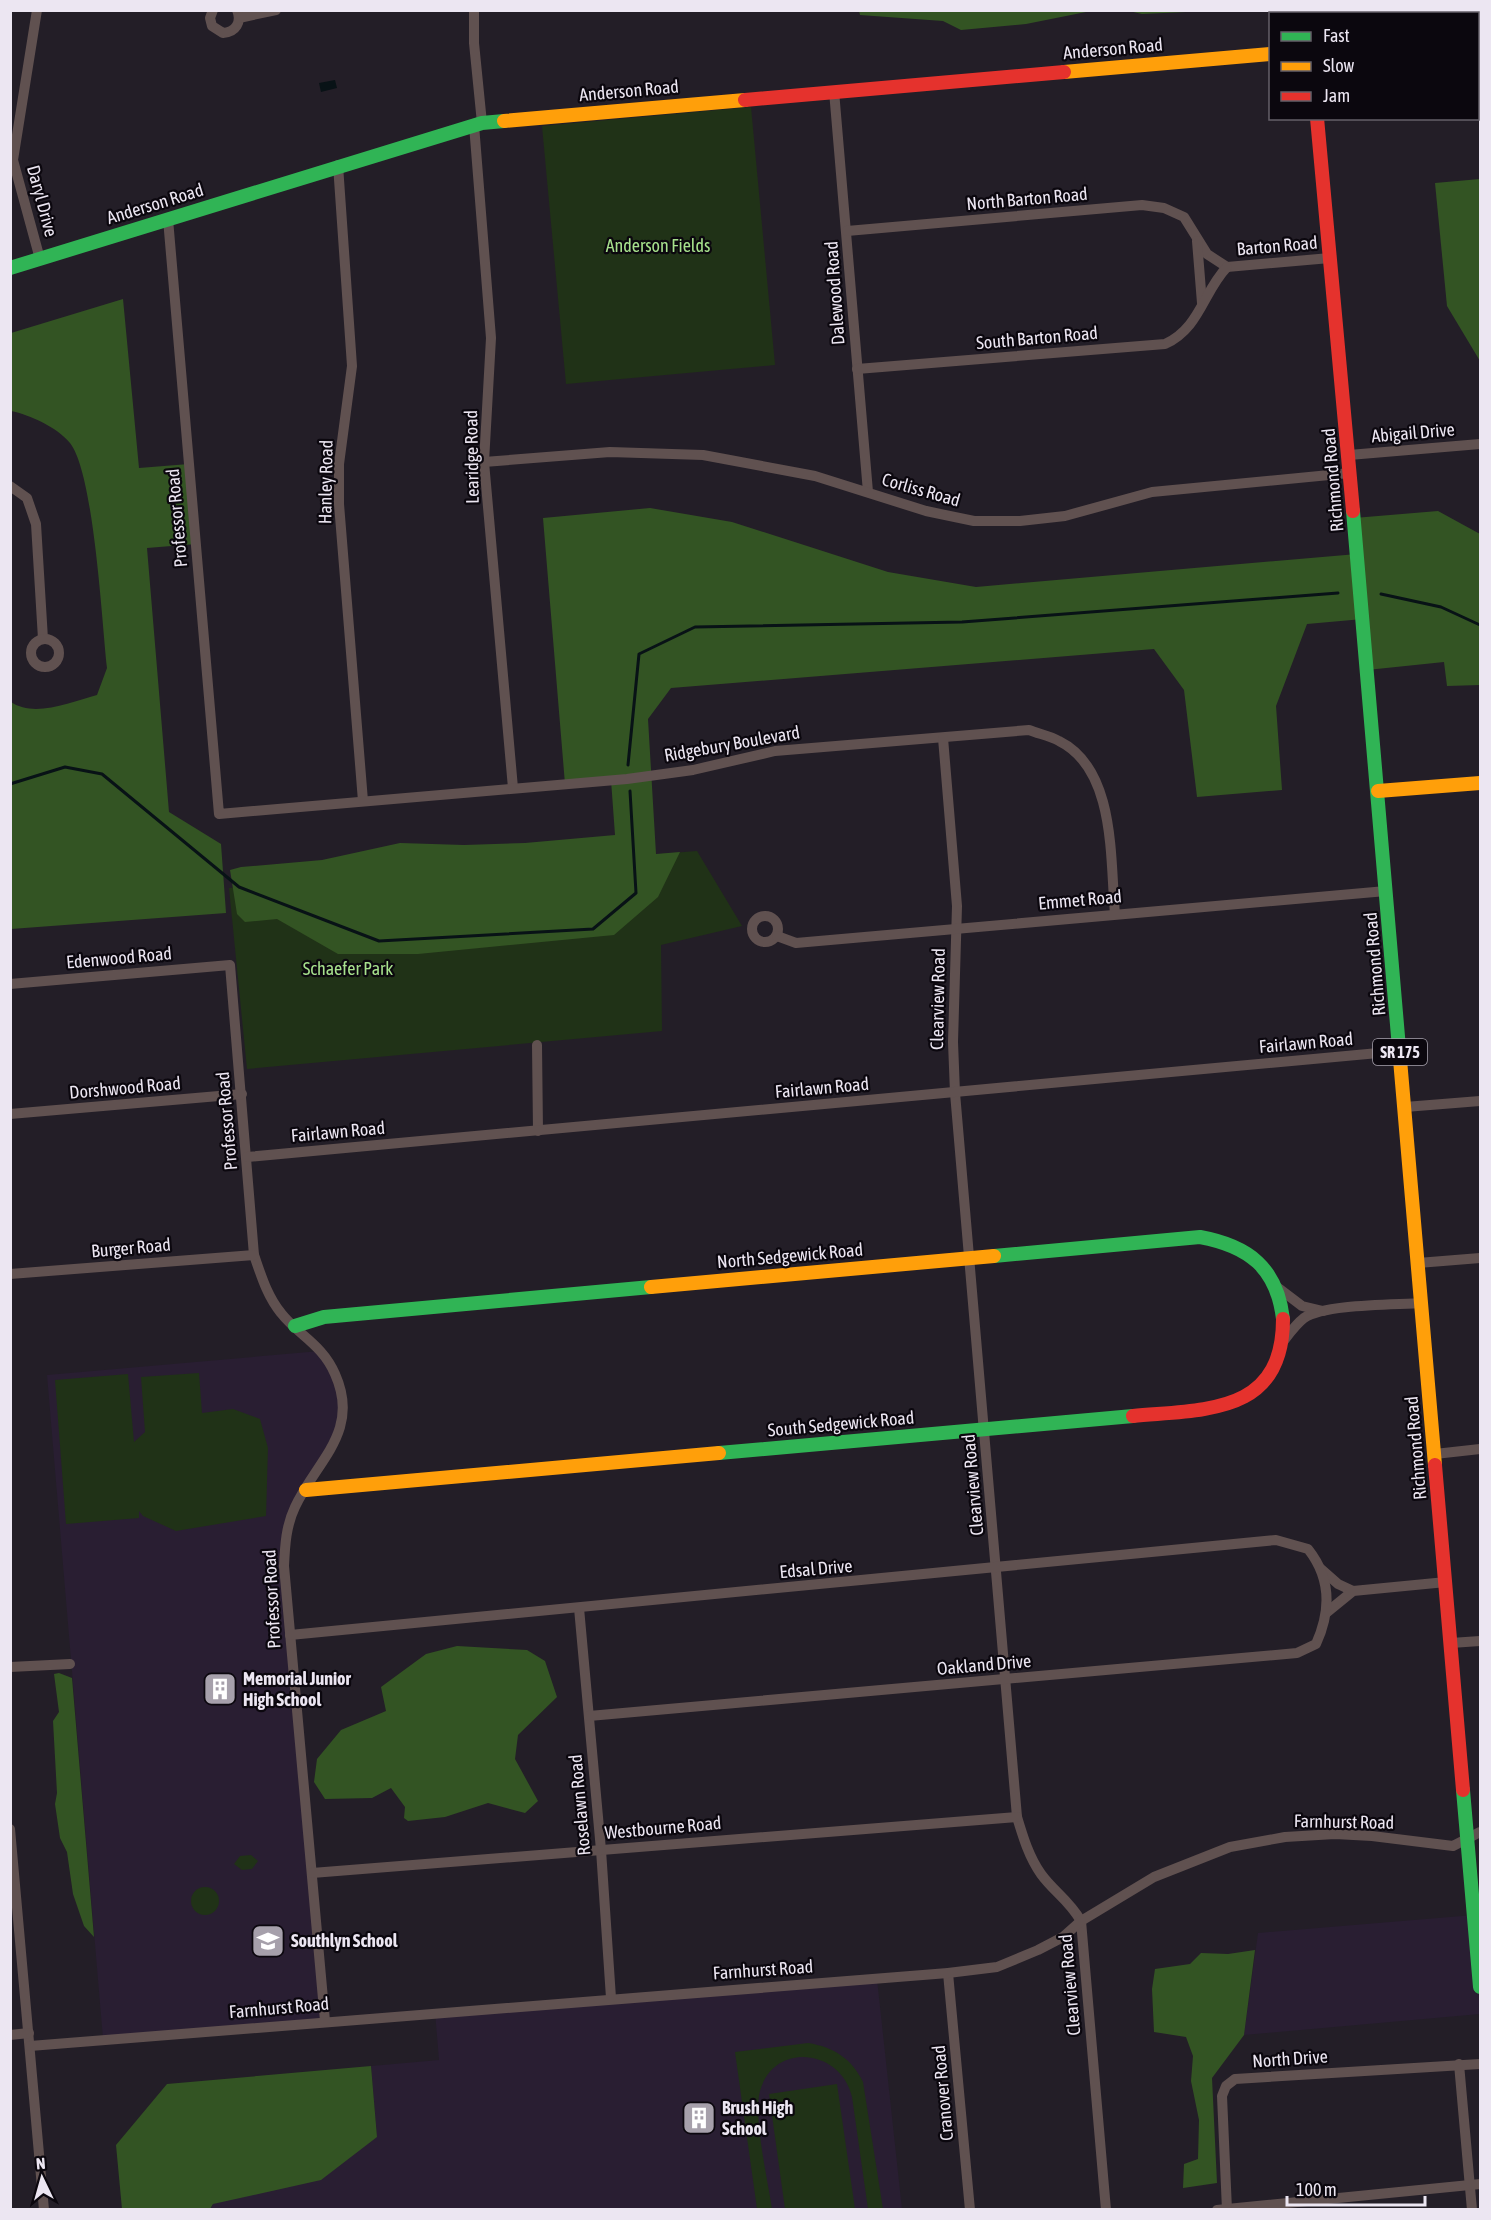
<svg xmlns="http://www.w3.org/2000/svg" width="1491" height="2220" font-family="'Asap Condensed',sans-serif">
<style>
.built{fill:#291e32}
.green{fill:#203217}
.forest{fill:#335423}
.water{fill:#081216}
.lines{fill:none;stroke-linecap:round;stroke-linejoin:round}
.stream{stroke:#081216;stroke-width:3}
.street{stroke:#605150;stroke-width:10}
.fast{stroke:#30b455;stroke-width:14}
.slow{stroke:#ff9f0a;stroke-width:14}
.jam{stroke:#e5322d;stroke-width:14}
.labels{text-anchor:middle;stroke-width:4.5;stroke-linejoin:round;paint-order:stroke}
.shield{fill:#0b070e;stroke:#a8a3ae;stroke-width:1.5}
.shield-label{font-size:16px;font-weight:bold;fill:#ece6f2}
.street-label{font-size:18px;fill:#ece6f2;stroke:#0b070e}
.park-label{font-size:18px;fill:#a7e18d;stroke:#0b070e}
.poi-label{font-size:18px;font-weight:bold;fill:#ece6f2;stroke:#0b070e;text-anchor:start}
</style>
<rect width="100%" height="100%" fill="#231e27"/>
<g class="built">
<polygon points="320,1351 335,1374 341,1427 285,1535 325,2021 103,2039 47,1375"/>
<polygon points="1474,1915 1480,2014 1244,2035 1258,1933"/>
<polygon points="877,1979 902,2209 210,2210 213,2204 377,2137 371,2066 439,2060 435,2012"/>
</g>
<g class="green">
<polygon points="751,107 775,365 566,384 542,126"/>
<polygon points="697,851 742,926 661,945 662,1031 247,1069 229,888"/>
<polygon points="199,1373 202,1413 233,1409 260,1419 268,1448 266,1516 176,1531 143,1516 139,1511 139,1518 66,1524 55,1380 128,1374 134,1442 145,1432 141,1377"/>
<polygon points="251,1855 258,1861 252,1869 242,1870 234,1864 240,1856"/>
<circle cx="205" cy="1901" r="14"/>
<path d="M808,2043C834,2047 852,2059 863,2082L883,2209H868L852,2097C841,2049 774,2041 760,2091C753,2117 768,2181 772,2209H757L735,2052Z"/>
<polygon points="837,2084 855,2209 785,2209 769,2094"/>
</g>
<g class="forest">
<polygon points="859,11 859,10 1091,11 1026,24 961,30 943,21 860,15"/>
<polygon points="1129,11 1129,10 1208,11 1142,14"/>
<polygon points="1480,179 1480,361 1447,306 1435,183"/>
<path d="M123,299L139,468L189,464L196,544L147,548L169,812L221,844L226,913L11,929V702C34,718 71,702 97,695L107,668C102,623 94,473 70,443C57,427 30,415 11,411V333Z"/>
<polygon points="650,508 732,522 888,572 976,587 1357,554 1354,518 1438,511 1480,534 1480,685 1447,686 1444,662 1367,670 1363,619 1307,624 1276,706 1282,790 1197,797 1184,690 1154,649 671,688 648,719 656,854 680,852 658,897 614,935 418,954 338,954 277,919 245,922 237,914 230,870 241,867 322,860 400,843 464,845 525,843 615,835 611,780 565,784 543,518"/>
<polygon points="457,1646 527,1650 545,1661 557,1697 518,1735 515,1759 538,1801 525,1813 488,1803 445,1817 408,1821 404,1818 405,1807 391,1788 372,1798 325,1799 314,1782 317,1759 341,1730 386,1711 381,1687 426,1654"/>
<polygon points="59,1673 72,1678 94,1937 84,1926 73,1894 67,1852 60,1838 55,1804 57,1793 53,1721 59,1712 54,1674"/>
<polygon points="1255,1950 1244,2035 1212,2078 1217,2183 1183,2188 1184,2164 1198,2159 1199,2120 1191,2081 1193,2056 1186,2037 1154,2032 1152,1989 1155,1969 1190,1964 1201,1953 1228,1954"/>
<polygon points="371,2066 377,2137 321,2180 213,2204 210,2209 122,2209 116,2145 167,2084"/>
</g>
<polygon class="water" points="335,80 337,88 321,92 319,83"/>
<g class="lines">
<g class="stream">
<polyline points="1381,594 1441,607 1480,625"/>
<polyline points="628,765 639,654 695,627 962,622 1338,593"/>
<polyline points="10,784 65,767 102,774 239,887 379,941 593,929 636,893 630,791"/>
</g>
<g class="street">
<polyline points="37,10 13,160 40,259"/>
<path d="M213,10L210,18L212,26L223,33C236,32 242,22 237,10"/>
<polyline points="474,10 474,43 482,123"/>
<polyline points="239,18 276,10"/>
<polyline points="834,91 868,492"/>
<polyline points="1478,103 1480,104"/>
<polyline points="474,125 491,338 484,462 513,788"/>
<polyline points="338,165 352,366 339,464 339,504 363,801"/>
<path d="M168,219L219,814L627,779L693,770L775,751L1029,730C1039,734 1050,736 1059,741C1116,769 1110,859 1115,914"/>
<polyline points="847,231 1142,205 1164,208 1184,217 1207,254 1227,267"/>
<polyline points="1197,241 1202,303"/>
<polyline points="1227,267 1330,258"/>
<path d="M857,369L1165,344C1200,328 1203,292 1227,267"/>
<polyline points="1349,455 1480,444"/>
<polyline points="484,462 610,452 703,455 815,476 926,511 974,521 1020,521 1065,516 1152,492 1350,473"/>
<polyline points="10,486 27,498 36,524 43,639"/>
<circle cx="45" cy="653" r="14"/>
<path d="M943,738L957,906L953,1042L955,1093L1017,1817C1023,1837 1029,1857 1041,1874C1054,1892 1068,1899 1081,1921L1106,2210"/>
<circle cx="765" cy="929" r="13"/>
<polyline points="777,936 796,943 1386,891"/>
<path d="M10,984L230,965L254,1255C261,1275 267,1296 281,1313C298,1335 322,1344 335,1374C361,1432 316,1461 295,1507C286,1526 285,1545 284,1566L325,2021"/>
<polyline points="537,1045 538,1131"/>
<polyline points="1405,1107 1480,1101"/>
<polyline points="10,1114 242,1094"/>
<polyline points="247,1157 1400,1051"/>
<polyline points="1418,1263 1480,1258"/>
<polyline points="10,1274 254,1255"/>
<polyline points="1277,1287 1302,1306 1323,1311"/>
<path d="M1282,1343C1289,1334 1295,1325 1304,1318C1325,1304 1394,1305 1422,1303"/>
<polyline points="1435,1454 1480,1449"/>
<polyline points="1321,1569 1338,1584 1353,1591"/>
<polyline points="579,1608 601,1850 611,1998"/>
<polyline points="1326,1613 1353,1591 1446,1582"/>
<path d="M290,1635L1276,1540L1308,1549C1331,1578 1331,1611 1316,1644L1297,1653L589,1716"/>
<polyline points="1451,1643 1480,1641"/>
<polyline points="10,1667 70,1664"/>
<polyline points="10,1829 44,2210"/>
<polyline points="312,1873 1017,1817"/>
<polyline points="948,1973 970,2210"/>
<polyline points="10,2035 29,2033"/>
<polyline points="30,2046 948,1973 997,1967 1038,1950 1063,1937 1081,1921 1154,1877 1230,1847 1285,1837 1335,1834 1372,1836 1453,1846 1480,1832"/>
<polyline points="1459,2064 1472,2210"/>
<polyline points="1217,2210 1480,2184"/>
<polyline points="1227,2210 1222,2096 1226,2086 1235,2079 1480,2064"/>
</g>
<g class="fast">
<polyline points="1308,10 1308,14"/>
<polyline points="10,268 482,123 504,121"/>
<polyline points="1353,511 1399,1048"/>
<path d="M994,1256L1200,1237C1249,1246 1277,1268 1283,1319"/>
<polyline points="295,1326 324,1317 651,1287"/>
<polyline points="719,1453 1133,1416"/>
<polyline points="1463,1790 1480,1987"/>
</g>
<g class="slow">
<polyline points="1064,72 1270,54"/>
<polyline points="504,121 745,100"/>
<polyline points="1378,791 1480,783"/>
<polyline points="1399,1048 1435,1465"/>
<polyline points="651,1287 994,1256"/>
<polyline points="306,1490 719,1453"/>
</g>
<g class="jam">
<polyline points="745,100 1064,72"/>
<polyline points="1317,118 1353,511"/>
<path d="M1133,1416C1205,1409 1283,1415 1283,1319"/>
<polyline points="1435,1465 1463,1790"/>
</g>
</g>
<defs>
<g id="building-square" transform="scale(1.725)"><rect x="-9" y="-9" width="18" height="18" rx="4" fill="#a6a0ab" stroke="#0b070e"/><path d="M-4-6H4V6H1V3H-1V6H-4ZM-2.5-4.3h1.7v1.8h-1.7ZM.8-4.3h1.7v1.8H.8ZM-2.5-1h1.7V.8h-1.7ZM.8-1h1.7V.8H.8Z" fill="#fff"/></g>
<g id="school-square" transform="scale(1.725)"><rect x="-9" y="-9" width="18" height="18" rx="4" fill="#a6a0ab" stroke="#0b070e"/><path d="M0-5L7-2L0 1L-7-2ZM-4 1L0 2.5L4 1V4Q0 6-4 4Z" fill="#fff"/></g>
</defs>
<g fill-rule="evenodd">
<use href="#building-square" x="220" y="1689"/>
<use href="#school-square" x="268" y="1941"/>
<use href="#building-square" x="699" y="2118"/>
</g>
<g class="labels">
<rect class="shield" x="1373" y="1039" width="54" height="26" rx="4.5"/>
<g class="shield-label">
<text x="1400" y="1058">SR 175</text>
</g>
<g class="street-label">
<text transform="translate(1113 49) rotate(-5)" y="6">Anderson Road</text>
<text transform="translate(629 91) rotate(-5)" y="6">Anderson Road</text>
<text transform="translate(1027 199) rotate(-5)" y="6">North Barton Road</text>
<text transform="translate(42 201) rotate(75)" y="6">Daryl Drive</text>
<text transform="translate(155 204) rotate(-17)" y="6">Anderson Road</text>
<text transform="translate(1277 246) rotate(-5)" y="6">Barton Road</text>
<text transform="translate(835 293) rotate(-94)" y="6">Dalewood Road</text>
<text transform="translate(1037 338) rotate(-5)" y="6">South Barton Road</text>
<text transform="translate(1413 433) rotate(-5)" y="6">Abigail Drive</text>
<text transform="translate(472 457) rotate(-91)" y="6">Learidge Road</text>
<text transform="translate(1333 480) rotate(-95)" y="6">Richmond Road</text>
<text transform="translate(326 482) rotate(-89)" y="6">Hanley Road</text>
<text transform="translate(921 490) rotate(16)" y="6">Corliss Road</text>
<text transform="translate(177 518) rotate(-95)" y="6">Professor Road</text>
<text transform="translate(732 744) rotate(-10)" y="6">Ridgebury Boulevard</text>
<text transform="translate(1080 900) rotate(-5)" y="6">Emmet Road</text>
<text transform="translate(119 958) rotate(-5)" y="6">Edenwood Road</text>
<text transform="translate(1375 964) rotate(-95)" y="6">Richmond Road</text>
<text transform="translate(938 999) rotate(-89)" y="6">Clearview Road</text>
<text transform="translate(1306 1043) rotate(-5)" y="6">Fairlawn Road</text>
<text transform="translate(125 1088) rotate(-5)" y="6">Dorshwood Road</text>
<text transform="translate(822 1088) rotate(-5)" y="6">Fairlawn Road</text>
<text transform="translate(227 1121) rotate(-95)" y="6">Professor Road</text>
<text transform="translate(338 1132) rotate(-5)" y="6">Fairlawn Road</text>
<text transform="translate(131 1248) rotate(-5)" y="6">Burger Road</text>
<text transform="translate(790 1256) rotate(-5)" y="6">North Sedgewick Road</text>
<text transform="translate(841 1424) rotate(-5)" y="6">South Sedgewick Road</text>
<text transform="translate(1416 1448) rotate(-95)" y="6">Richmond Road</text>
<text transform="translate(973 1485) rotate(-95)" y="6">Clearview Road</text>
<text transform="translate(816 1569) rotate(-5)" y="6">Edsal Drive</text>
<text transform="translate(272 1599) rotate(-93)" y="6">Professor Road</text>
<text transform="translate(984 1665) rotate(-5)" y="6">Oakland Drive</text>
<text transform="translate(580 1805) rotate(-95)" y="6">Roselawn Road</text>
<text transform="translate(1344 1822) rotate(1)" y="6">Farnhurst Road</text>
<text transform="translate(663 1828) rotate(-5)" y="6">Westbourne Road</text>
<text transform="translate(763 1970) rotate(-4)" y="6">Farnhurst Road</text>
<text transform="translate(1070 1985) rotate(-95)" y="6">Clearview Road</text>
<text transform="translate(279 2008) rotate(-5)" y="6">Farnhurst Road</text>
<text transform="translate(1290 2059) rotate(-4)" y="6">North Drive</text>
<text transform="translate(943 2093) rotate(-95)" y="6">Cranover Road</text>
</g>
<g class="park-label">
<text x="658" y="252">Anderson Fields</text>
<text x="348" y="975">Schaefer Park</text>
</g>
<g class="poi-label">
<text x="243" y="1685">Memorial Junior<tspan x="243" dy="21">High School</tspan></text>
<text x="291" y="1947">Southlyn School</text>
<text x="722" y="2114">Brush High<tspan x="722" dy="21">School</tspan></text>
</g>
</g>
<rect width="1491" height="2220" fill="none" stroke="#ece6f2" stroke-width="24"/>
<rect x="1269" y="12" width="210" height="108" fill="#0b070e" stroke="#656069" stroke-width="1.5"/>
<rect x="1281" y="32" width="30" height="9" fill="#30b455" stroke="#656069" stroke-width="1.5"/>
<text x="1323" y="42" font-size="18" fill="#ece6f2">Fast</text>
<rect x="1281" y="62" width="30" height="9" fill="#ff9f0a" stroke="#656069" stroke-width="1.5"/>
<text x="1323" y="72" font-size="18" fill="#ece6f2">Slow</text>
<rect x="1281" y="92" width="30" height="9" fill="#e5322d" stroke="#656069" stroke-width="1.5"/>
<text x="1323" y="102" font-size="18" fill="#ece6f2">Jam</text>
<g transform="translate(42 2178) rotate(355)" stroke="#0b070e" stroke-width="4.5" paint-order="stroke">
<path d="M0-4.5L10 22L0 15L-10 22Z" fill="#ece6f2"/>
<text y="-9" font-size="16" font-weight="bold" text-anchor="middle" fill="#ece6f2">N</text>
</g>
<path d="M1287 2196v9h138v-9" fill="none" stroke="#ece6f2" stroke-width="3"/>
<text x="1296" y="2196" font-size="18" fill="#ece6f2" stroke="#0b070e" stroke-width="4.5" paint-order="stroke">100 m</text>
</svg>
